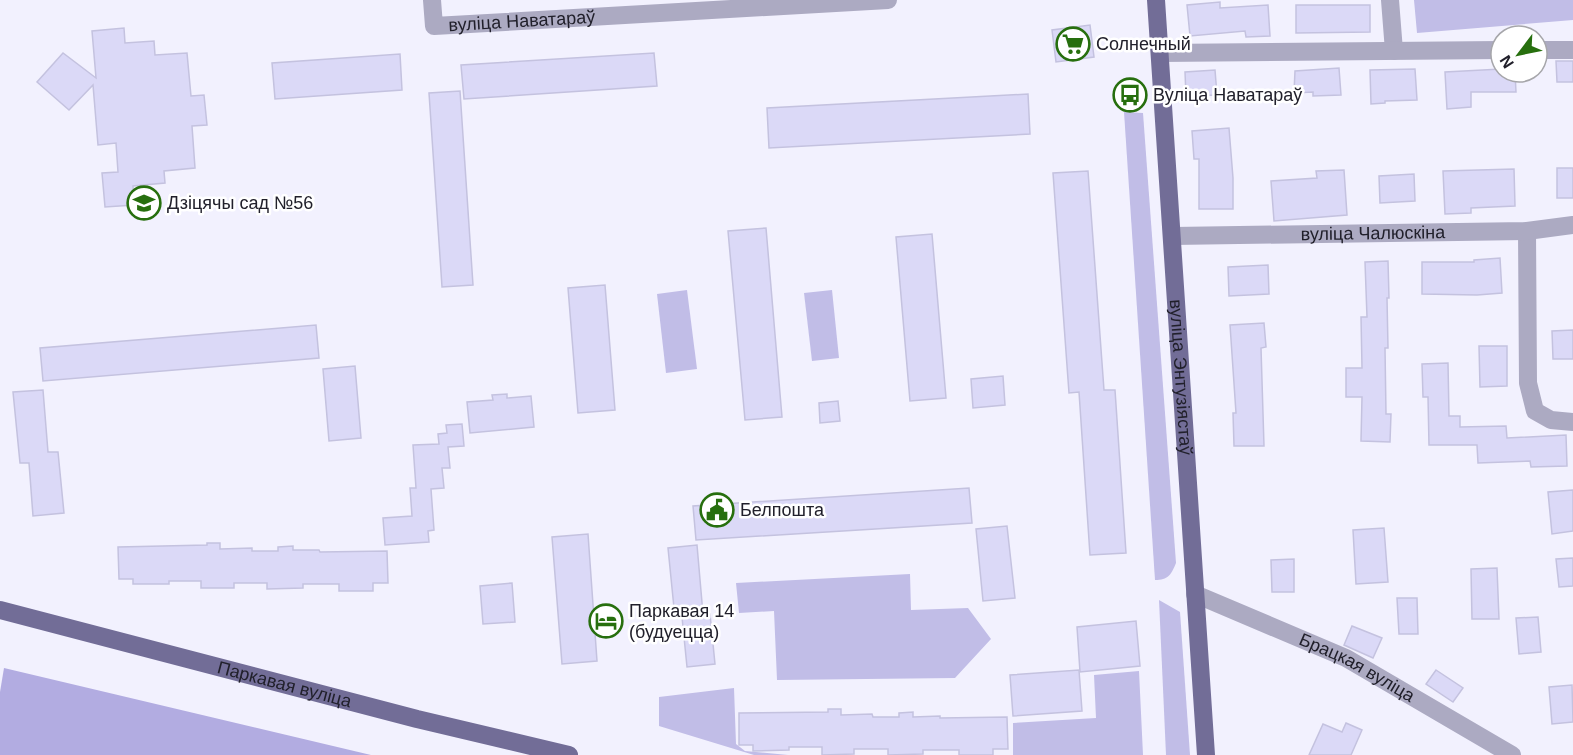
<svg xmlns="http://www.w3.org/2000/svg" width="1573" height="755" font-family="Arial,sans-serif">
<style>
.green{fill:#c1bde7}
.forest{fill:#b2ace1}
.building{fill:#dbd9f7;stroke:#c4c2df;stroke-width:1.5}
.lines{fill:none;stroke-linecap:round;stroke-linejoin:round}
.minor{stroke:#acaac2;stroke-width:18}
.major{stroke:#726d97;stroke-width:18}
.labels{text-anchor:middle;stroke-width:5;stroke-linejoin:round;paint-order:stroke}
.street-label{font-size:18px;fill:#21202b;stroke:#fff}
.poi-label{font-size:18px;fill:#21202b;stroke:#fff;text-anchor:start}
</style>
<rect width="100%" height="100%" fill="#f2f1fe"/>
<g class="green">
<polygon points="1414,0 1573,0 1573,20 1417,33"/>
<path d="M1124,112L1143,113L1176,563C1171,575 1168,580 1155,580Z"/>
<polygon points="687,290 697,369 666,373 657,294"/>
<polygon points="832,290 839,358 812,361 804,293"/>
<polygon points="910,574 911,610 968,608 991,639 955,678 777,680 774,611 739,613 736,583"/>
<polygon points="1159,600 1180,612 1190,755 1166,755"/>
<polygon points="1139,671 1143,755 1013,755 1013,723 1096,718 1094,675"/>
<polygon points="734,688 736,744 745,751 788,755 754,755 659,726 659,697"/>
</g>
<polygon class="forest" points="4,668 371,755 0,755 0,692"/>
<g class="building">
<polygon points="1220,2 1220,8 1268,5 1270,36 1246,37 1245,31 1190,36 1187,5"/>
<polygon points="1296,5 1370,5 1370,32 1296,33"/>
<polygon points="1090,25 1094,57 1056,62 1052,30"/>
<polygon points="124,28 125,43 154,41 155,55 187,53 191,96 204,95 207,125 192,126 195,168 164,171 165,183 133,186 134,205 105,207 102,173 118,172 116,143 98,145 93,85 69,110 37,82 63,53 96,78 92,31"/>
<polygon points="654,53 657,86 464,99 461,65"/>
<polygon points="400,54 402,90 275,99 272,63"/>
<polygon points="1556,61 1573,61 1573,82 1557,82"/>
<polygon points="1339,68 1341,95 1313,96 1313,92 1294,93 1295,71"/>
<polygon points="1415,69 1417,100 1385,101 1385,103 1371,104 1370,70"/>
<polygon points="1501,69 1501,72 1515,72 1516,92 1471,92 1471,107 1447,109 1445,72"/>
<polygon points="1215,70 1217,95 1186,96 1185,72"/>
<polygon points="460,91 473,285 442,287 429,93"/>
<polygon points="1028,94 1030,134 769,148 767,108"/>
<polygon points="1229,128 1233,178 1233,209 1199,209 1199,159 1194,159 1192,131"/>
<rect x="1557" y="168" width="16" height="30"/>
<polygon points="1514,169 1515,206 1471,208 1471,213 1445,214 1443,171"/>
<polygon points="1344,170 1347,215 1274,221 1271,181 1317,178 1316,171"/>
<polygon points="1088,171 1104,390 1115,390 1126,553 1090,555 1079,392 1069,393 1053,173"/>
<polygon points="1414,174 1415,201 1380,203 1379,176"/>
<polygon points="766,228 782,417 745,420 728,231"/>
<polygon points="932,234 946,398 910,401 896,237"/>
<polygon points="1500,258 1502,293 1477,295 1422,294 1422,262 1474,262 1474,260"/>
<polygon points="1388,261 1389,298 1387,298 1388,348 1385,348 1386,414 1391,414 1390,442 1361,441 1362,397 1346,397 1346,368 1362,368 1361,317 1367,317 1365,262"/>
<polygon points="1268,265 1269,294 1229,296 1228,267"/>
<polygon points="605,285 615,410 578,413 568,288"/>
<polygon points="1264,323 1266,347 1261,348 1264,446 1234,446 1233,413 1236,413 1230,325"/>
<polygon points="316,325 319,358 43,381 40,348"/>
<polygon points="1573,330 1573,359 1553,359 1552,331"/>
<polygon points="1479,346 1507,346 1507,386 1480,387"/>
<polygon points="1448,363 1449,416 1460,416 1460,427 1506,426 1507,438 1566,435 1567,466 1531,467 1530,461 1478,463 1477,445 1429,445 1428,397 1423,397 1422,364"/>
<polygon points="355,366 361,438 329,441 323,369"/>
<polygon points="1003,376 1005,405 973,408 971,379"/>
<polygon points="43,390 48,452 58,452 64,513 33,516 29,463 20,463 13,392"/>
<polygon points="507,394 507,398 531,396 534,427 470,433 467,402 493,400 492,395"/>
<polygon points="838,401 840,421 820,423 819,403"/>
<polygon points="462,424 464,446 448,447 450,468 442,468 444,488 431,489 434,530 428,531 429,542 385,545 383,518 412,516 410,488 416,488 413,445 439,444 438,434 447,433 446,425"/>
<polygon points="969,488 972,523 696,540 693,506"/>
<polygon points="1573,490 1573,531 1552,534 1548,492"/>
<polygon points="1007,526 1015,598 983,601 976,529"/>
<polygon points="1384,528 1388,582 1356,584 1353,530"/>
<polygon points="588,534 597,661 562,664 552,537"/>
<polygon points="207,543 220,543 220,549 252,548 252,551 278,551 278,547 293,546 293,550 319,550 320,552 387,551 388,583 373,583 373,591 339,591 339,584 303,584 303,588 267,589 267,583 234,583 234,588 201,588 201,581 169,581 169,584 133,584 133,579 119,579 118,547 207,545"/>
<polygon points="697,545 703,614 710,614 715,664 687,667 682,617 675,618 668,548"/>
<polygon points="1573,558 1573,586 1559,587 1556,559"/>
<polygon points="1294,559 1294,592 1272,592 1271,560"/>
<polygon points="1497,568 1499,619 1472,619 1471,569"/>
<polygon points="512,583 515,622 483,624 480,586"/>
<polygon points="1397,598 1417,598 1418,634 1399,634"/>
<polygon points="1538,617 1541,652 1519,654 1516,618"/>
<polygon points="1136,621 1140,666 1080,672 1077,627"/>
<polygon points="1352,626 1382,638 1373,658 1344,645"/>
<polygon points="1079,670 1082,711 1013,716 1010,675"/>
<polygon points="1436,670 1463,688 1453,702 1426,684"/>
<polygon points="1572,685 1573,722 1552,724 1549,687"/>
<polygon points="828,709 841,709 841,715 872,714 873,717 899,717 899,713 913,712 913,717 940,716 940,718 1007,717 1008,749 993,749 993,755 959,755 959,750 923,750 923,754 888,755 888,749 854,749 854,754 822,755 822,747 789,747 789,750 753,751 753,745 739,745 739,713 828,712"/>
<polygon points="1346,723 1362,730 1351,755 1309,755 1323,724 1342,732"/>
</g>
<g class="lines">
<g class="minor">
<path id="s1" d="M432,0L434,26L888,0"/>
<polyline points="1390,0 1394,51"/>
<polyline points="1537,50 1573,50"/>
<polyline points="1160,53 1501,50"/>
<polyline points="1527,231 1528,383 1535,411 1551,420 1573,422"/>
<path id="s2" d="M1173,236L1527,231L1573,225"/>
<path id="s3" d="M1195,594L1346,658L1512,755"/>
</g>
<g class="major">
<path id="s4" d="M1156,0L1206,755"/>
<path id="s5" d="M0,610L417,719L569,755"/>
</g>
</g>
<defs>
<g id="supermarket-ring" transform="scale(1.725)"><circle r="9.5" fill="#fff" stroke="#276f0e" stroke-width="1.5"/><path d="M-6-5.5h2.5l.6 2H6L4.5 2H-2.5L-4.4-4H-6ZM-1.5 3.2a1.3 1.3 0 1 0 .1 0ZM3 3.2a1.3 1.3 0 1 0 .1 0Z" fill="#276f0e"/></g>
<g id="bus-ring" transform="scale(1.725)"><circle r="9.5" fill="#fff" stroke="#276f0e" stroke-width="1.5"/><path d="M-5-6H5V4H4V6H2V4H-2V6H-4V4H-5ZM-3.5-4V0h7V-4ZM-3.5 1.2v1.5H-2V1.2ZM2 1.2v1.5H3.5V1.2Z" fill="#276f0e"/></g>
<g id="school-ring" transform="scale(1.725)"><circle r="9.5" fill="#fff" stroke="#276f0e" stroke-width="1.5"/><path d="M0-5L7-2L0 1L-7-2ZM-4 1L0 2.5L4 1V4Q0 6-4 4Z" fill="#276f0e"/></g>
<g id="civic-ring" transform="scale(1.725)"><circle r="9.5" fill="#fff" stroke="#276f0e" stroke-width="1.5"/><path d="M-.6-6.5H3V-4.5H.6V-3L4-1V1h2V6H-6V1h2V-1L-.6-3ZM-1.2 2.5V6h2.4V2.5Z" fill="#276f0e"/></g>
<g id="hotel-ring" transform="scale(1.725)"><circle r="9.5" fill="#fff" stroke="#276f0e" stroke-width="1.5"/><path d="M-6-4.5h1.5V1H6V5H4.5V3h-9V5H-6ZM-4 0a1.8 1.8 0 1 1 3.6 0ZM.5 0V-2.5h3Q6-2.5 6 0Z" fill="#276f0e"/></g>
</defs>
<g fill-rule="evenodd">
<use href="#supermarket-ring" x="1073" y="44"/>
<use href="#bus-ring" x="1130" y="95"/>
<use href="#school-ring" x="144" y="203"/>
<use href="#civic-ring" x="717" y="510"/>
<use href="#hotel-ring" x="606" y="621"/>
</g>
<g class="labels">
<g class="street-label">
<text dy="6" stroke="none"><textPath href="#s1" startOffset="114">вуліца Наватараў</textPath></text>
<text dy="6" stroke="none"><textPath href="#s2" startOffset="200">вуліца Чалюскіна</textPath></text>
<text dy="6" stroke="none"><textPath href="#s4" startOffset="378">вуліца Энтузіястаў</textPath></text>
<text dy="6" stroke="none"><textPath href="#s3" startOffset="178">Брацкая вуліца</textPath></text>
<text dy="6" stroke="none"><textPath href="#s5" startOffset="294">Паркавая вуліца</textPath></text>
</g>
<g class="poi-label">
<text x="1096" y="50">Солнечный</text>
<text x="1153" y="101">Вуліца Наватараў</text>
<text x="167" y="209">Дзіцячы сад №56</text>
<text x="740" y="516">Белпошта</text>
<text x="629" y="617">Паркавая 14<tspan x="629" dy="21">(будуецца)</tspan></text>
</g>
</g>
<g transform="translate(1519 54) rotate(238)"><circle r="28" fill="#ffffff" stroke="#a6a6aa" stroke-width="1.5"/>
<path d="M0-4.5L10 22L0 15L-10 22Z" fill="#276f0e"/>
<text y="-9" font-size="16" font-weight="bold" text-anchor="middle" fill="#21202b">N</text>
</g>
</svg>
